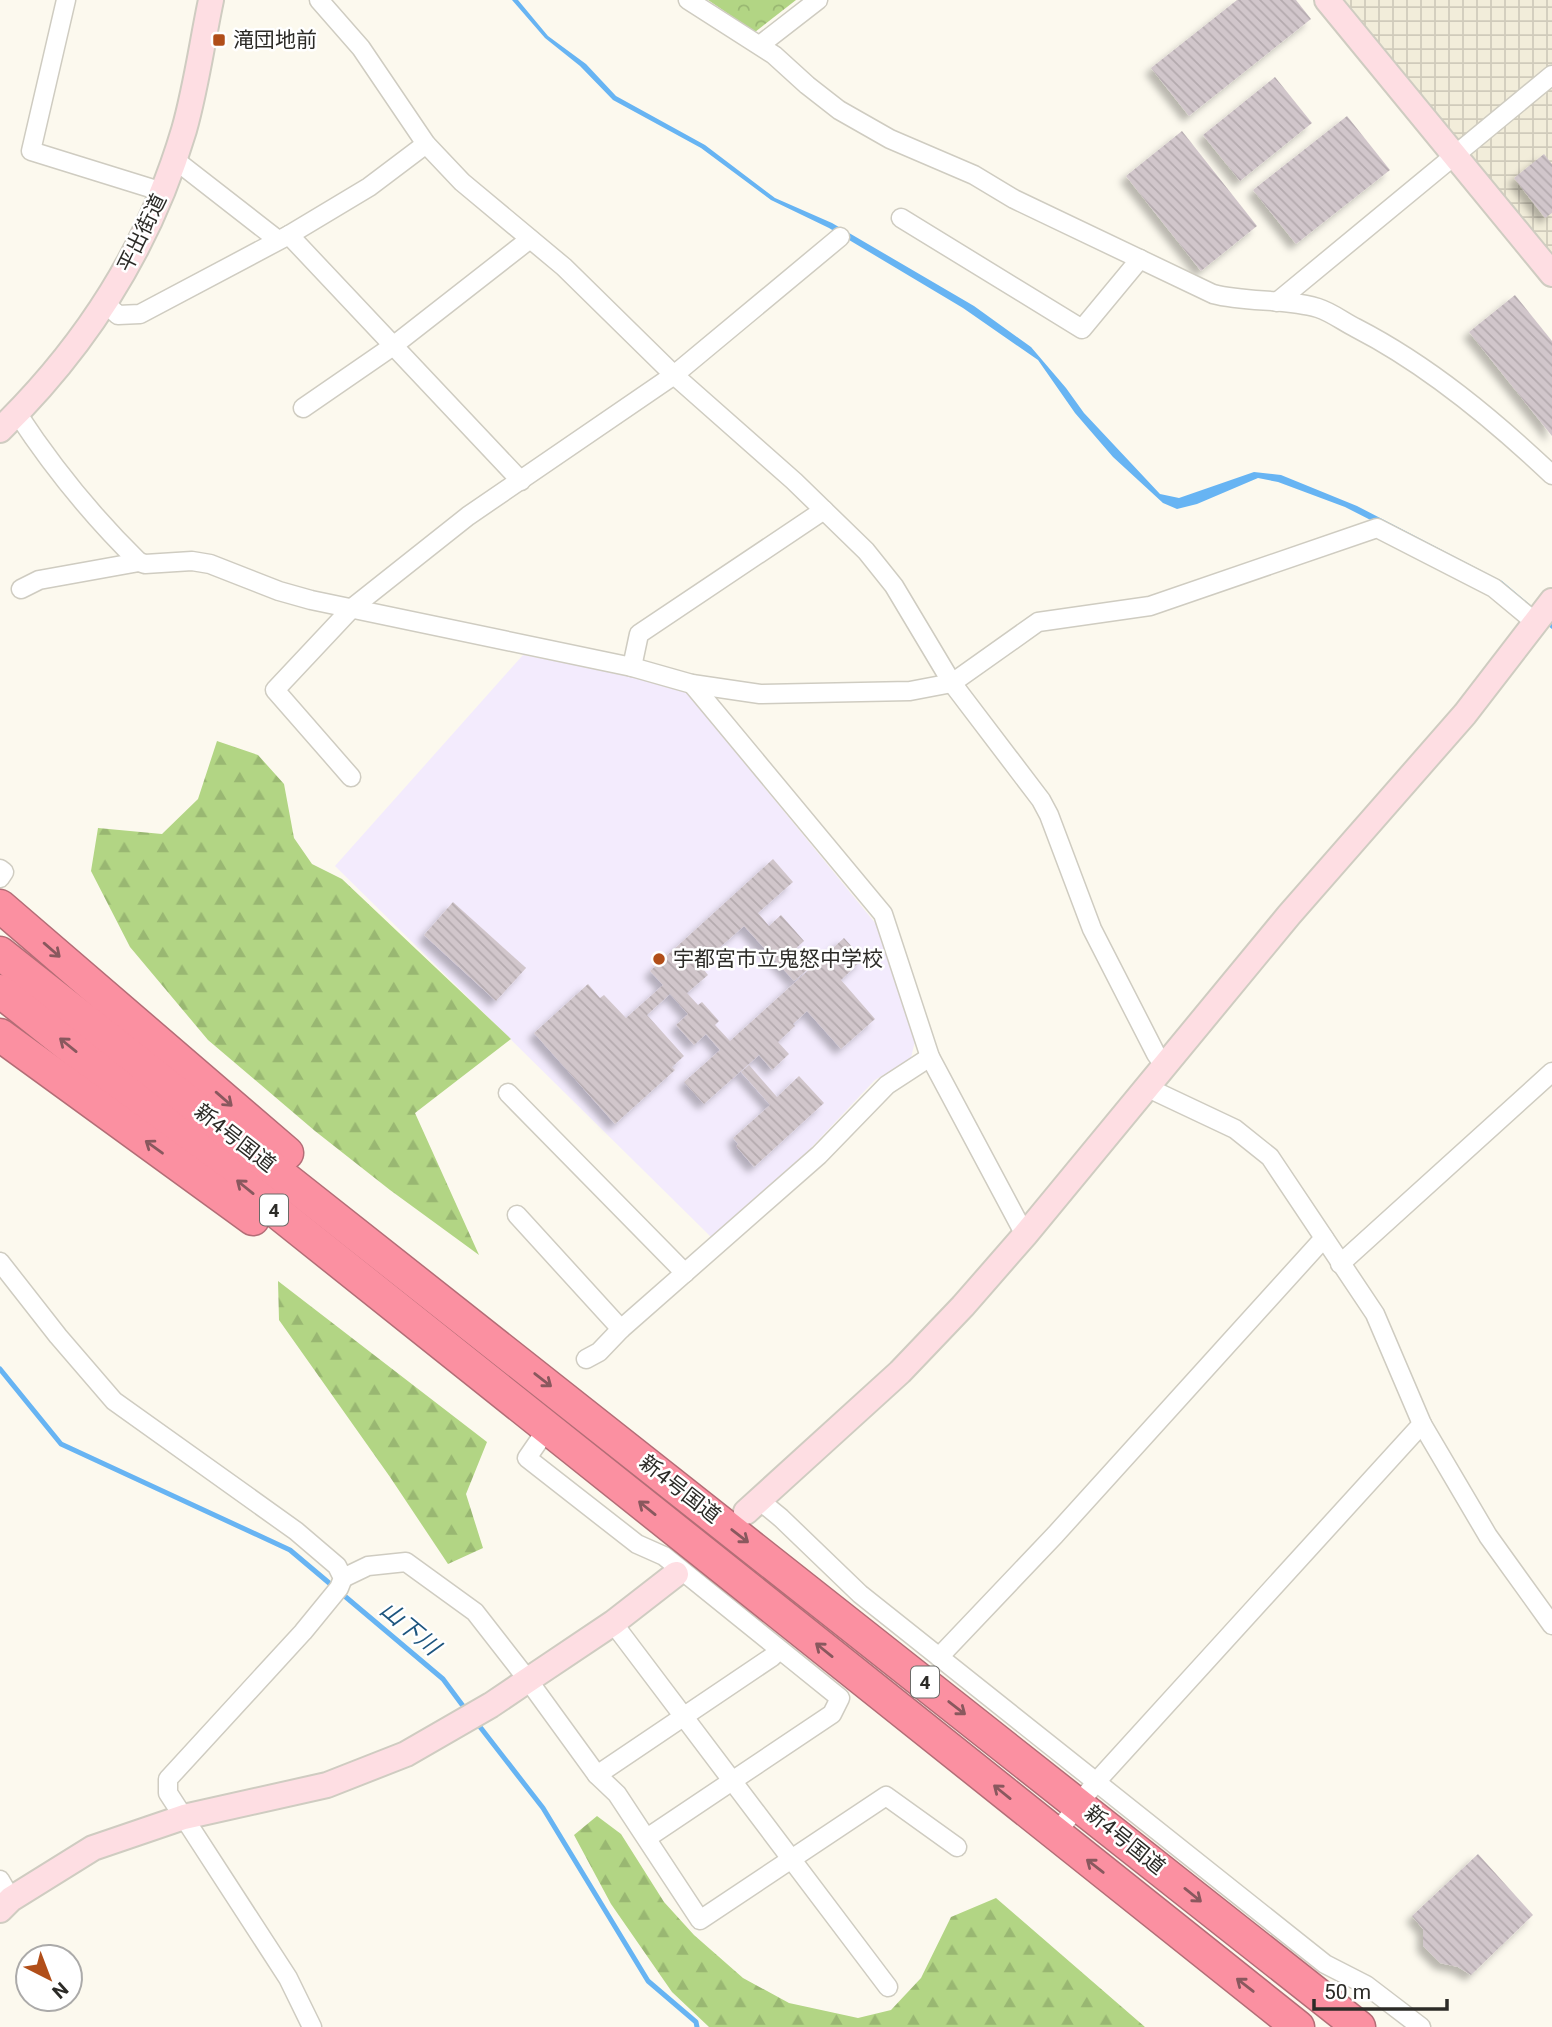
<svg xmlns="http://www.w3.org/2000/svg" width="1552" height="2027" font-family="Roboto,'Noto Sans JP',sans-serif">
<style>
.industrial{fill:url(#industrial-grid)}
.education{fill:#f3ebfd}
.forest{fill:url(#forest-firs)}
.park{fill:url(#park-crowns)}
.water{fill:#67b4f3}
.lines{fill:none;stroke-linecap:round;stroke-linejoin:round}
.stream{stroke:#67b4f3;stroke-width:5}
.building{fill:url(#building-back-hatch);filter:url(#shadow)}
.street-casing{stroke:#cfccc1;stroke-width:21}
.secondary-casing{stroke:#cfccc1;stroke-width:28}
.highway-casing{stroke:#b36d76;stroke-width:35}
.street{stroke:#fff;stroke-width:18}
.secondary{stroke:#fedee3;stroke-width:24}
.highway{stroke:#fb90a1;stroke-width:32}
.oneway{stroke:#89585e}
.poi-dot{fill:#b14e19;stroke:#fff;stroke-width:2.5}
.labels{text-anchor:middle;stroke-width:5;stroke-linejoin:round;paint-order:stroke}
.shield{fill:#fff;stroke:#6b6b68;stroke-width:2}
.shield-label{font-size:19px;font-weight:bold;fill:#2c2b27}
.poi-label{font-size:21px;fill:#2c2b27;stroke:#fff;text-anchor:start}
.street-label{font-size:21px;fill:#2c2b27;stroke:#fff}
.water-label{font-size:23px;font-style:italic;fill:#1d557e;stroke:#fff}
</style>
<defs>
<pattern id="industrial-grid" width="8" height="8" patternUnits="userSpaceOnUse" patternTransform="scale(1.75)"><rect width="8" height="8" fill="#f2edda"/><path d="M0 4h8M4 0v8" fill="none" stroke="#d0cbbb"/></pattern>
<pattern id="forest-firs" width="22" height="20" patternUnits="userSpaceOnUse" patternTransform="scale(1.75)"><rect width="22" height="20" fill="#b2d584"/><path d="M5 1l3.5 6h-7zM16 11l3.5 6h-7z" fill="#99b772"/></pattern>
<pattern id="park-crowns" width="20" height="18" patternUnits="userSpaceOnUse" patternTransform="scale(1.75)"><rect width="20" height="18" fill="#b2d584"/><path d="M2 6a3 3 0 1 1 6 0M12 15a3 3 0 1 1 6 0" fill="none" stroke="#99b772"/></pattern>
<pattern id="building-back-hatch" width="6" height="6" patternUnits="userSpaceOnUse" patternTransform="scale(1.75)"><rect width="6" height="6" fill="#d1c6cb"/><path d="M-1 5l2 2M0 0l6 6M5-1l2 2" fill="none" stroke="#b4aaae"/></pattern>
<filter id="shadow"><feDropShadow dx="-6" dy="6" stdDeviation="3.5" flood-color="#0004"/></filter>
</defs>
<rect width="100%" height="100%" fill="#fcf9ee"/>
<polygon class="industrial" points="1343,0 1552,0 1552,255"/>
<polygon class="education" points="523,655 632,676 683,688 876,924 903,994 915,1041 911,1058 875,1080 808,1151 711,1237 335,866"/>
<g class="forest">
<polygon points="217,741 258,755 284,784 294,838 312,864 342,879 511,1039 415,1113 479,1255 390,1190 315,1131 208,1040 130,947 91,871 98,828 162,834 198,799"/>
<polygon points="278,1281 487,1442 466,1494 483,1548 448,1564 390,1477 279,1320"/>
<polygon points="597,1816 621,1834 664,1902 694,1935 743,1978 789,2003 858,2018 891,2010 921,1978 951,1917 996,1898 1145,2027 709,2027 672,1992 611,1904 574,1835"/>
</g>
<polygon class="park" points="708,0 796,0 755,32"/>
<polygon class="water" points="512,0 518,0 548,36 586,64 616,96 705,145 775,198 832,223 974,306 1031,347 1066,388 1084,413 1160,494 1179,498 1254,472 1281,475 1357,506 1502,581 1552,623 1552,629 1498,585 1345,507 1278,482 1258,478 1197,504 1177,509 1163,503 1113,457 1075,413 1038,360 963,308 829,228 771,200 701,148 613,100 580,66 545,38"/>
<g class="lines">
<g class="stream">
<polyline points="0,1369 61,1444 290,1550 443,1679 466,1710"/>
<polyline points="477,1723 543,1808 648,1981 696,2022 697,2027"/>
</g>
</g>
<g class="building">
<polygon points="1237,0 1296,0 1311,19 1189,116 1151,68"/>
<polygon points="1275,77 1312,123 1240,181 1203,135"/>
<polygon points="1347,116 1390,170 1296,244 1253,190"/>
<polygon points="1182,131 1257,226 1201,271 1126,176"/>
<polygon points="1544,154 1552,164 1552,213 1545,218 1514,178"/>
<polygon points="1515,295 1552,341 1552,436 1469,332"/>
<polygon points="773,859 793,882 758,913 769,926 781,915 804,941 792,952 808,969 794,981 744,926 700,965 708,975 687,993 698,1005 702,1002 719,1021 715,1025 730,1041 844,938 863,959 841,980 875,1019 841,1049 807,1011 793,1024 795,1026 778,1042 789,1054 772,1070 759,1055 704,1104 684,1082 720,1050 706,1034 694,1045 676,1025 688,1014 670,994 647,1015 684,1056 672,1067 675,1070 615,1124 534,1033 588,984 600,998 604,995 626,1018 663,985 650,971"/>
<polygon points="453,902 526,968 496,1001 424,935"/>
<polygon points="749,1065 777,1097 799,1076 824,1103 754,1167 736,1146 738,1144 733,1138 770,1105 741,1072"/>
<polygon points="1478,1854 1533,1915 1471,1975 1458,1967 1440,1963 1423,1946 1423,1929 1412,1916"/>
</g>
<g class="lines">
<g class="street-casing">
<g id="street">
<polyline points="66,0 31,151 163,192"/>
<polyline points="319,0 361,48 426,144 462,182 564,267 674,375 794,481 866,551 894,586 952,683 1041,800 1049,815 1092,929 1156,1054 1165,1066"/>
<path d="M688,0L774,55L807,85L839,110L890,139L974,175L1014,199L1213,294C1247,303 1284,298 1318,308C1331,312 1344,322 1356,328C1428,365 1493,419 1552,475"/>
<polyline points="760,45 818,0"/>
<polyline points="174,159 278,240"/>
<polyline points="901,218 1082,329 1140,259"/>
<polyline points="289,235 521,481"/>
<polyline points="1277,302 1552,75"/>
<polyline points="106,304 118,315 140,314 289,235 369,187 426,144"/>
<polyline points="303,408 393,346 530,239"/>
<path d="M17,413C53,468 92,516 139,562"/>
<polyline points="21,589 39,580 139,562 145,564 192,561 210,564 279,591 311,600 632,667 692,684 760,694 910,691 952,683 1038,622 1150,606 1377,528 1494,588 1535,622"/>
<polyline points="632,667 639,634 824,510"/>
<polyline points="692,684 883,914 930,1057 1025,1235"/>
<polyline points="351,777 275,690 352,608 468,516 674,375 840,237"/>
<polyline points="0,869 4,872 0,878"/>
<polyline points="508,1093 685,1273"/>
<polyline points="517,1215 621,1329"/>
<polyline points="0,1262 58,1336 114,1401 296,1531 337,1566 343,1578 339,1588 303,1632 168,1779 168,1793 288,1978 312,2027"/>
<polyline points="1340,1264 1552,1072"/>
<polyline points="586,1359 599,1352 621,1329 819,1155 887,1085 930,1057"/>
<polyline points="1422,1424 1488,1536 1552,1625"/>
<polyline points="547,1429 527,1458 637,1544 664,1556 840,1698 832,1714 647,1838"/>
<polyline points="759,1500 781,1518 860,1594 1325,1964 1366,1985 1421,2027"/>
<polyline points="343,1578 368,1566 406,1562 475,1612 528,1680 597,1775 617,1794 700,1920 886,1796 957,1847"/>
<polyline points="613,1623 888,1987"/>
<polyline points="939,1657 1055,1535 1324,1238"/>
<polyline points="597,1775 772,1657 779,1650"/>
<polyline points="1055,1835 1096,1782 1422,1424 1375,1314 1270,1157 1235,1129 1146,1087"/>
<polyline points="0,1880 11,1899"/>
</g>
</g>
<g class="secondary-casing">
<g id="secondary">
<polyline points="1327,0 1552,274"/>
<path d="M0,430C87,345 149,248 184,130C196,88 202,43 211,0"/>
<polyline points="746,1512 900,1372 963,1306 1025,1235 1289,915 1465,714 1552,601"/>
<polyline points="0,1910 11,1899 93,1848 184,1817 327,1785 406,1754 491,1705 528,1680 613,1623 676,1574"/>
</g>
</g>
<g class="highway-casing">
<g id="highway">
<polyline points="0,906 287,1153"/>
<polyline points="0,953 1359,2027"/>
<polyline points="0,991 1298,2027"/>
<polyline points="0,1035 253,1219"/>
</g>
</g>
<use href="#street" class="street"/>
<use href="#secondary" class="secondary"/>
<use href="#highway" class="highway"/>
</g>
<defs><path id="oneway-shaft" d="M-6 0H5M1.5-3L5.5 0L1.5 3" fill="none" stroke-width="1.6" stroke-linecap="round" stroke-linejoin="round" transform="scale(1.75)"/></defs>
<g class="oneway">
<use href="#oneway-shaft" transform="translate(52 950) rotate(41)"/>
<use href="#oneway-shaft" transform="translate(68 1045) rotate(-141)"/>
<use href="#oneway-shaft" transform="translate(224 1099) rotate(41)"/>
<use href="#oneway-shaft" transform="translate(154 1147) rotate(-144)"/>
<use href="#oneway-shaft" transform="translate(245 1187) rotate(-141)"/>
<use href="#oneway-shaft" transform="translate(543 1380) rotate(38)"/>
<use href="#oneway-shaft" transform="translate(647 1508) rotate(-141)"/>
<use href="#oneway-shaft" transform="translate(740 1536) rotate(38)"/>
<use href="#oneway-shaft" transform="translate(824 1650) rotate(-141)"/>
<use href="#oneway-shaft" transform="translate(957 1708) rotate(38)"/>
<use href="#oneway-shaft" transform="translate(1002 1792) rotate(-141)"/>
<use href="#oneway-shaft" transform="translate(1095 1866) rotate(-142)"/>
<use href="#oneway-shaft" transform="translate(1193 1895) rotate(39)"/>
<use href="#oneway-shaft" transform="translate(1245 1985) rotate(-142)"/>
</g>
<g class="poi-dot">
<rect x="212" y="33" width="14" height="14" rx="3.5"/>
<circle cx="659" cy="959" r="7"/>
</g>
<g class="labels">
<g class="shield">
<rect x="260" y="1194.5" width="28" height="31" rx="5"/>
<rect x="911" y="1666.5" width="28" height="31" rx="5"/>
</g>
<g class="shield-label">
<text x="274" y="1217">4</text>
<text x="925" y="1689">4</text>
</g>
<g class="poi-label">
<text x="233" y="47">滝団地前</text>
<text x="673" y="966">宇都宮市立鬼怒中学校</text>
</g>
<g class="street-label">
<text transform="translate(142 233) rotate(-64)" y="7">平出街道</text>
<text transform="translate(235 1138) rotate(38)" y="7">新4号国道</text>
<text transform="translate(680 1489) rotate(38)" y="7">新4号国道</text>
<text transform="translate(1125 1840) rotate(39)" y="7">新4号国道</text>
</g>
<g class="water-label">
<text transform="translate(410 1628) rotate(40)" y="8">山下川</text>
</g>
</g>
<g transform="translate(49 1978) rotate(138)"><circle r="33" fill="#ffffff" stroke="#abaaa9" stroke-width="2"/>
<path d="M0-5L12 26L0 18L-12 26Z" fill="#b14e19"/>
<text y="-10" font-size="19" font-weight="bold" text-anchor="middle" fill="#2c2b27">N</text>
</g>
<path d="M1314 1999v10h133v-10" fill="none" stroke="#2c2b27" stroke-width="3.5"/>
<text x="1324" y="1999" font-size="21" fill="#2c2b27" stroke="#ffffff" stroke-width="5" paint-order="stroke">50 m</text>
</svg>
